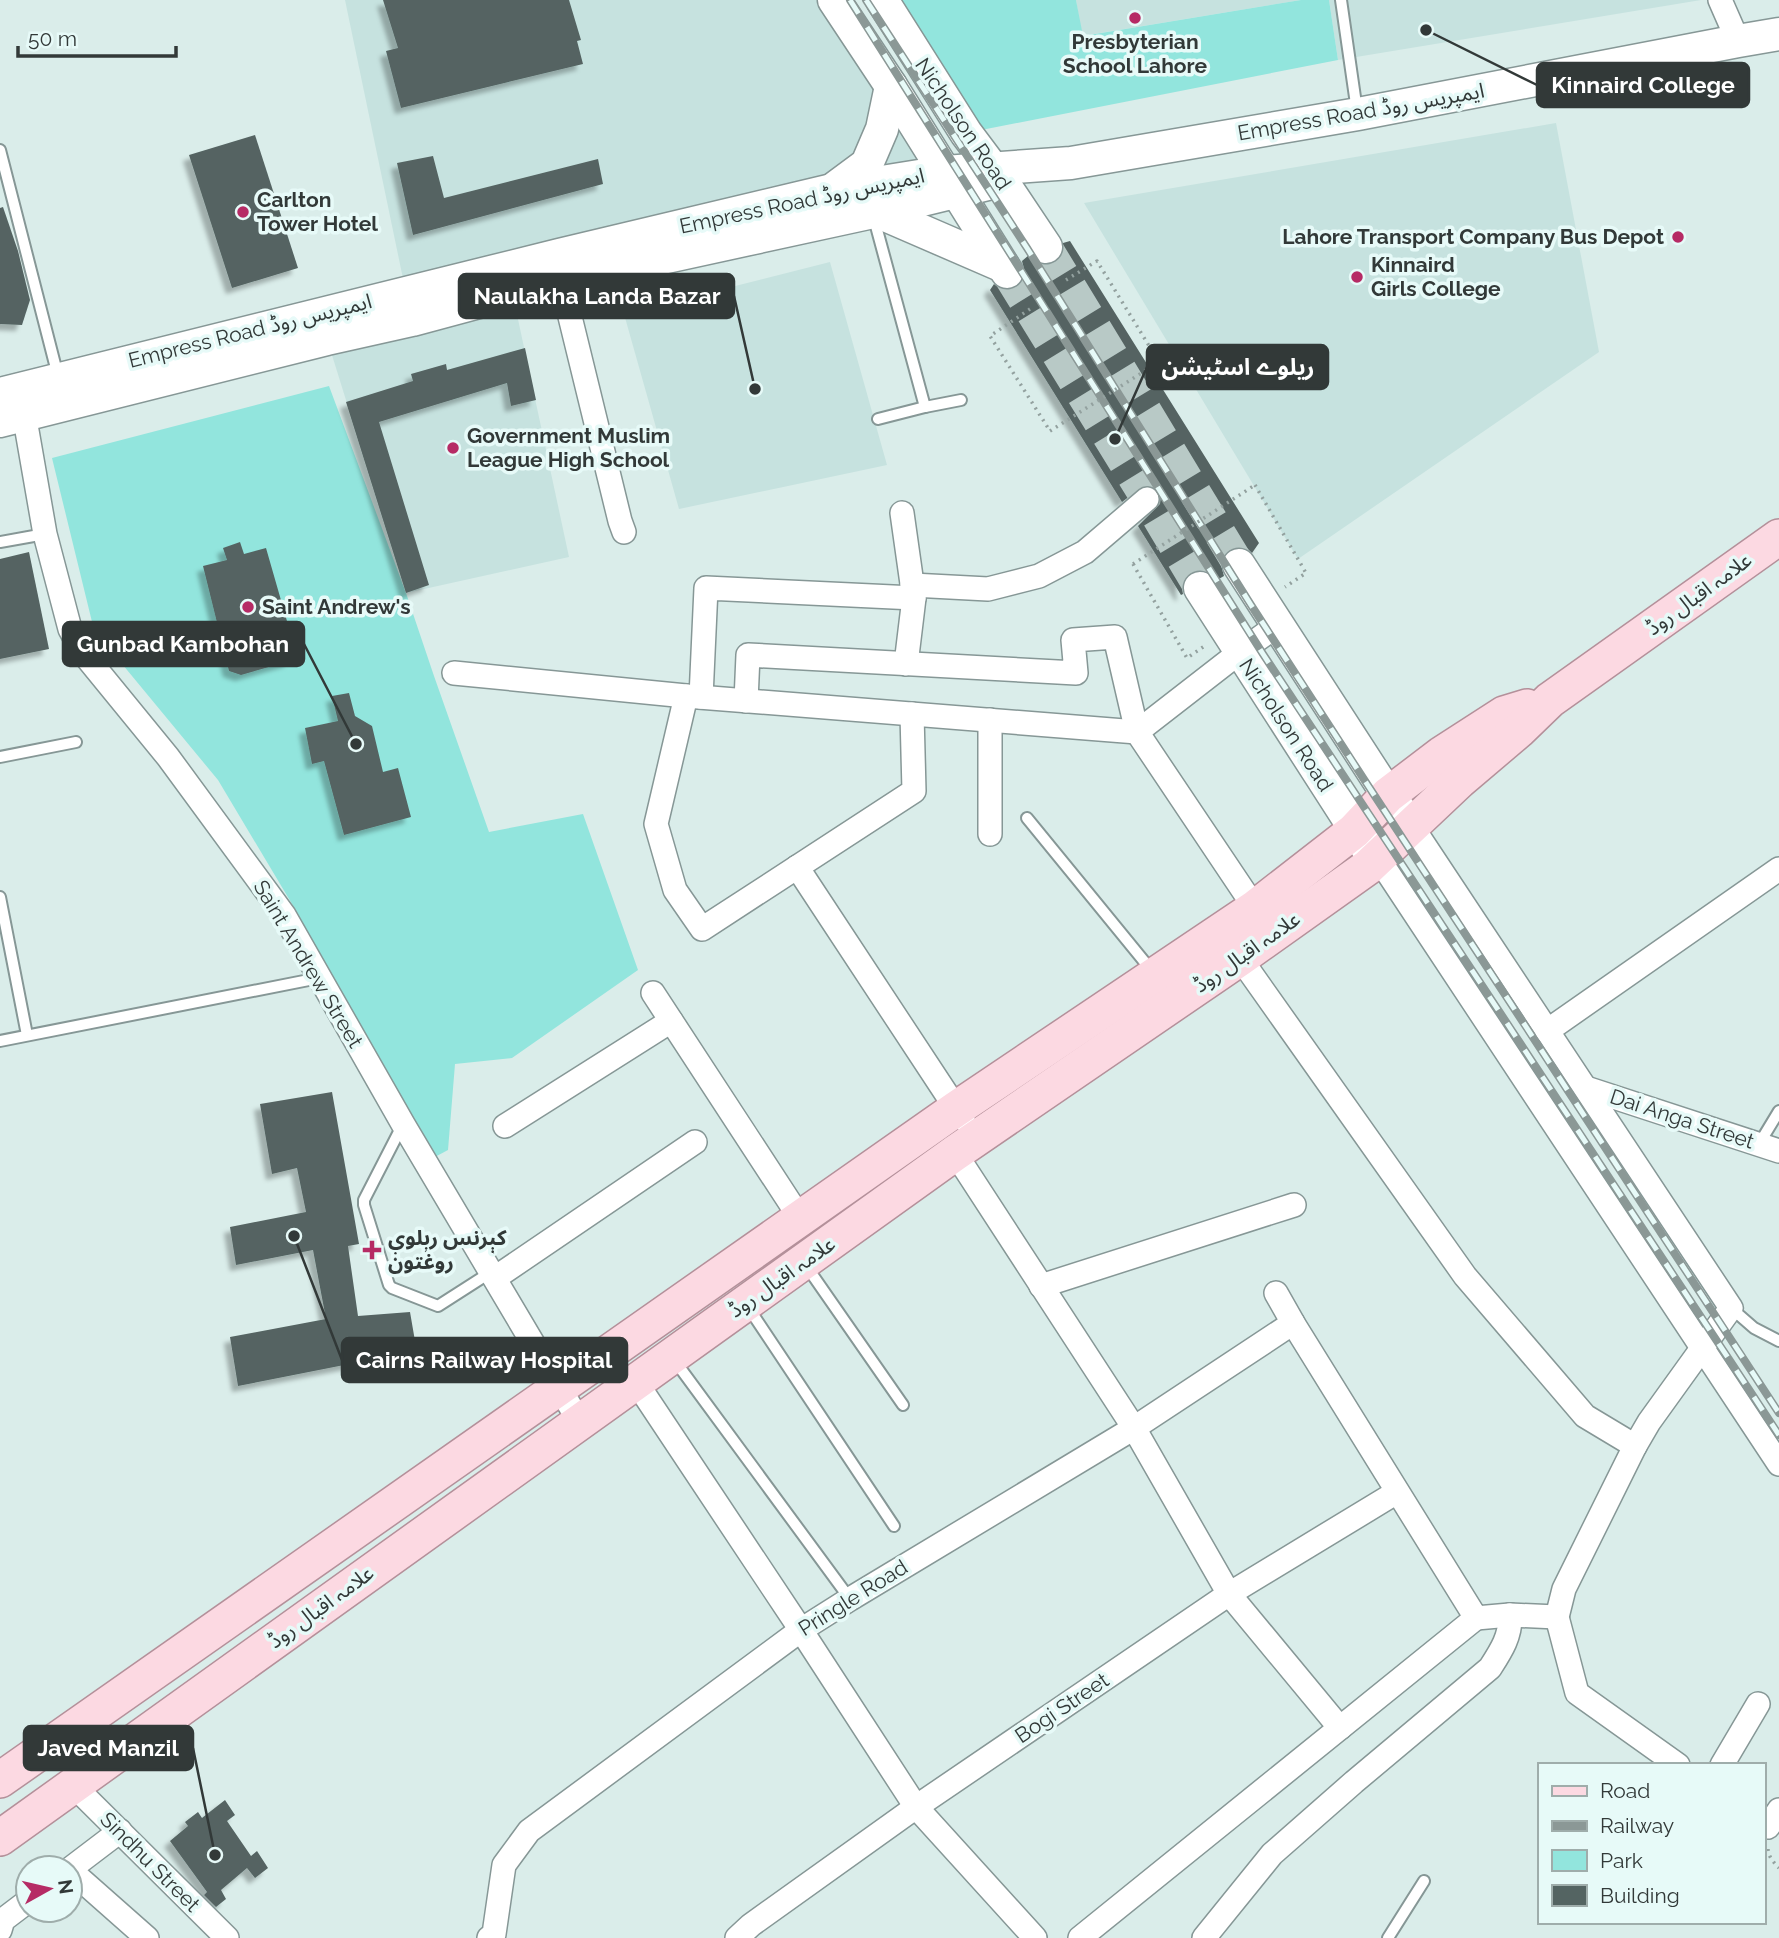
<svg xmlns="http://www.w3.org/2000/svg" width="1779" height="1938" font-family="Raleway,'Noto Sans Arabic',sans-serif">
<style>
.built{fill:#c6e2df}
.green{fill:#92e5dd}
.building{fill:#546462;filter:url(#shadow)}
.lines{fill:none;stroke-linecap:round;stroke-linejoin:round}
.secondary-tunnel{stroke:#b8c9c6;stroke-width:32;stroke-dasharray:32 16;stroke-linecap:butt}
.service-casing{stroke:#869796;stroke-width:14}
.minor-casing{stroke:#869796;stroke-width:26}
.secondary-casing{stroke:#869796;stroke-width:35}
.primary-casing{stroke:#b4909a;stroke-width:38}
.path{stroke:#93a19f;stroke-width:3.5;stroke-dasharray:2 5;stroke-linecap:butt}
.service{stroke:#fff;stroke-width:10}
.minor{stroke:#fff;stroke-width:23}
.secondary{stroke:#fff;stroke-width:32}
.primary{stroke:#fcd9e2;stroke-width:35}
.rail-casing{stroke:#8b9896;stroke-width:8}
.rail{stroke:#e7faf8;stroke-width:5;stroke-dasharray:16;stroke-linecap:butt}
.path-bridge{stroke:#93a19f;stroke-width:3.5;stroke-dasharray:2 5;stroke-linecap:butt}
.poi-dot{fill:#b62b65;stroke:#e7faf8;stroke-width:2.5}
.labels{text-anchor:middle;stroke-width:7;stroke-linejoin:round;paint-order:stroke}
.poi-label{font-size:21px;font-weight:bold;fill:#323938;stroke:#e7faf8;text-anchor:start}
.street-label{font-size:21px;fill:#323938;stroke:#e7faf8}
.leader{fill:none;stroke:#323938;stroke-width:2.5}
.callout-dot{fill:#323938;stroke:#e7faf8;stroke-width:2.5}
.callout{fill:#323938;stroke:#323938;stroke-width:2.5}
.callout-label{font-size:23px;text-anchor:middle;font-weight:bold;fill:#fff}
</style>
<defs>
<filter id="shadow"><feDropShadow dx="-6" dy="6" stdDeviation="2" flood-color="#0004"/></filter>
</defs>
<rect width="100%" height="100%" fill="#daedea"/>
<g class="built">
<polygon points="345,0 838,0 944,172 513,296 569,557 406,593 327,339 411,317"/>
<polygon points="1076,0 1301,0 1082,36"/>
<polygon points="1329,0 1701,0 1338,60"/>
<polygon points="1556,123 1599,352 1298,559 1084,203"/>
<polygon points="830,262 887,465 679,509 624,314"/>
</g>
<g class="green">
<polygon points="882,0 1076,0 1083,36 1301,0 1329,0 1338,60 966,133"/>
<polygon points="329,386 406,593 434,676 489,832 583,814 638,970 512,1058 455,1064 448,1150 433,1158 295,909 218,780 94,630 52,458"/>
</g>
<g class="building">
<polygon points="383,0 569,0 581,40 577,41 583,64 401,108 386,51 398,48"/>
<polygon points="255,135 298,268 232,288 189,155"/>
<polygon points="433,156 444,198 598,159 603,184 413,235 397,163"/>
<polygon points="3,207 18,251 30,300 22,325 0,324 0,208"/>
<polygon points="1070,241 1259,543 1252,553 1247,548 1239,547 1228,550 1223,556 1221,565 1224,576 1217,580 1208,571 1198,570 1190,573 1183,580 1182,588 1183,594 1181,595 1138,526 1160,504 1161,497 1158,490 1151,486 1144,485 1122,502 990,290 994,284 999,288 1007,290 1016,288 1023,281 1025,272 1022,261 1029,255 1039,264 1046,265 1056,263 1063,255 1063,243"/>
<polygon points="525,348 536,400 511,406 507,383 379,422 429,585 406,593 346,402 413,381 411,374 446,364 447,370"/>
<polygon points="240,542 244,554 266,548 295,649 290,661 241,675 229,671 203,566 227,560 223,548"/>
<polygon points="29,552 49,649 0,659 0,559"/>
<polygon points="349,693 355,716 372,726 383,772 398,768 411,817 344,835 324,761 312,764 305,728 338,721 332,696"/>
<polygon points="332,1092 359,1244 348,1246 358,1316 410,1312 415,1341 400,1354 238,1386 230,1337 326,1319 313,1250 236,1265 230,1227 306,1212 297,1168 272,1174 260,1104"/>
<polygon points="225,1800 235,1815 227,1821 251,1856 257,1851 268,1868 255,1878 247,1868 221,1890 226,1899 216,1907 204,1895 207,1892 170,1841 188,1826 185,1822 198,1812 202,1818"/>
</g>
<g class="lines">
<g class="secondary-tunnel">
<polyline points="1046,247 1239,565"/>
<polyline points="1007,272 1147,499 1200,588"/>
</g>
<g class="service-casing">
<g id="service">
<polyline points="1341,0 1357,111"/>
<polyline points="0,150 58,376"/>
<polyline points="873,215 925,407 878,419"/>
<polyline points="925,407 961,400"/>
<polyline points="0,542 45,534"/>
<polyline points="0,757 76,742"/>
<polyline points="1027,818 1152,971"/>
<polyline points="0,897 27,1035"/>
<polyline points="0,1041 319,978"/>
<polyline points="403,1124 364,1200 364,1205 389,1285 392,1288 438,1306 491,1272"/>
<polyline points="1759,1144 1779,1111"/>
<polyline points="807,1267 903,1405"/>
<polyline points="748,1307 894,1526"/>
<polyline points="1731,1308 1754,1328 1779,1341"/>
<polyline points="675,1361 850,1599"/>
<polyline points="1388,1938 1424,1881"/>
</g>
</g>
<g class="minor-casing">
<g id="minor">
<polyline points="1720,0 1738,41"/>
<polyline points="561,280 620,521 624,532"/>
<polyline points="22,402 45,534 70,629 83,653 168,757 284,915 403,1124 579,1421"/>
<polyline points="902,513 914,598 906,664"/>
<polyline points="912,585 988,589 1039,576 1085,552 1147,499"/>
<polyline points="454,673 686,696 1137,732 1240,652 1279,624"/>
<polyline points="686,696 656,824 675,890 702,929 914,791 912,714"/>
<polyline points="701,697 706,588 914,598"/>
<polyline points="746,701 748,655 1076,673 1073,640 1115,637 1137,732 1255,908"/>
<polyline points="990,834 990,720"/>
<polyline points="1375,860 1384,867 1779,1464"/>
<polyline points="797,867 963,1119"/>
<polyline points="1240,958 1465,1276 1585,1416 1635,1446"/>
<polyline points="653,993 800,1218"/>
<polyline points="1547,1031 1779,869"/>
<polyline points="1586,1088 1779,1151"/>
<polyline points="505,1126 671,1021"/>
<polyline points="955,1153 1134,1428 1229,1594 1340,1728"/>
<polyline points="495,1278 695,1142"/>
<polyline points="1041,1286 1294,1205"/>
<polyline points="1276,1293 1293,1323 1476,1618 1510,1615 1557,1617 1564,1589 1635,1446 1649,1422 1731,1308 1411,825"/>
<polyline points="636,1382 801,1630 916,1807 1035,1938"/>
<polyline points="1557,1617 1577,1693 1678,1765"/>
<polyline points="1722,1765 1758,1704"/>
<polyline points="73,1785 227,1938"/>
<polyline points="1763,1825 1768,1827 1779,1810"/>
<polyline points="70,1869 120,1831"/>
<polyline points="70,1870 147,1938"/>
<polyline points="0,1930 3,1920 28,1901"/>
<polyline points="489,1938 494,1934 504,1865 529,1831 801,1630 850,1599 1134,1428 1293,1323"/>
<polyline points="737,1938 751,1925 916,1807 1229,1594 1397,1492"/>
<polyline points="1080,1938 1476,1618"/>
<path d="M1204,1938L1272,1854L1354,1782L1490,1668C1501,1651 1511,1636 1510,1615"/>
</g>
</g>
<g class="secondary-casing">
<g id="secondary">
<polyline points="834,0 891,86 1007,272"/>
<polyline points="882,0 966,133 1002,181 1046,247"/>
<polyline points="836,187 867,164 882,129 891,86"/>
<polyline points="876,211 1003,266"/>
<polyline points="0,394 559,255 832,190 944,172 1071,163 1358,114 1738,41 1779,34"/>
<polyline points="0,421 327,339 412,320 561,280 873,212 996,182"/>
<polyline points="1239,565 1388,795 1411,825"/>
<polyline points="1200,588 1375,860"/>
</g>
</g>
<g class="primary-casing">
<g id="primary">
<polyline points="0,1780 956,1109 1255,908 1354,831 1388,795 1442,754 1504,714 1527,707"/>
<polyline points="0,1838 955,1153 1240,958 1368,867 1459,781 1519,730 1550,700 1779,537"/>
</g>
</g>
<g class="path">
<polyline points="1066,280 1097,261 1159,362"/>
<polyline points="1030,309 990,336 1050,431"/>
<polyline points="1255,485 1306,573 1285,587"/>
<polyline points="1133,564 1187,658 1206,645"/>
<path d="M1768,1849C1768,1856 1774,1863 1779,1868"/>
</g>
<use href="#service" class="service"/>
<use href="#minor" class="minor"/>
<use href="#secondary" class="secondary"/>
<use href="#primary" class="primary"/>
<g class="rail-casing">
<g id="rail">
<polyline points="850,0 1263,654 1779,1435"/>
<polyline points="866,0 1027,248 1251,605 1367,784 1779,1413"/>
</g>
</g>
<use href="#rail" class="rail"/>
<g class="path-bridge">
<polyline points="1050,431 1159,362"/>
<polyline points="1133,564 1255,485"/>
</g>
</g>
<g class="poi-dot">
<circle cx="1135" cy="18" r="7"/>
<circle cx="243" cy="212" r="7"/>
<circle cx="1678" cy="237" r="7"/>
<circle cx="1357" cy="277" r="7"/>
<circle cx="453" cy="448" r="7"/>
<circle cx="248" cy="607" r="7"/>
<path d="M368.5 1239.5h7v7h7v7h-7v7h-7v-7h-7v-7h7z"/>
</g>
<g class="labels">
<g class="poi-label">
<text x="1135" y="49" text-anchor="middle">Presbyterian<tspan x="1135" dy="24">School Lahore</tspan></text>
<text x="257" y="207">Carlton<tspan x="257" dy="24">Tower Hotel</tspan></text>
<text x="1664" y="244" text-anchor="end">Lahore Transport Company Bus Depot</text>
<text x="1371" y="272">Kinnaird<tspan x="1371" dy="24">Girls College</tspan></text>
<text x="467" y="443">Government Muslim<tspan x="467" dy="24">League High School</tspan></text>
<text x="262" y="614">Saint Andrew's</text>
<text x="388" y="1245">کېرنس رېلوې<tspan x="388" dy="24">روغتون</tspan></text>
</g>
<g class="street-label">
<text transform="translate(1361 112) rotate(-10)" y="7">Empress Road ایمپریس روڈ</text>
<text transform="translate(963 124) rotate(56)" y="7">Nicholson Road</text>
<text transform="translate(802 201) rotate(-12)" y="7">Empress Road ایمپریس روڈ</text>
<text transform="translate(250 331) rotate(-14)" y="7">Empress Road ایمپریس روڈ</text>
<text transform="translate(1699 594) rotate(-36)" y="7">علامہ اقبال روڈ</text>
<text transform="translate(1286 725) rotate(57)" y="7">Nicholson Road</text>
<text transform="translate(1247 952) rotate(-35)" y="7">علامہ اقبال روڈ</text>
<text transform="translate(308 964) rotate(59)" y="7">Saint Andrew Street</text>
<text transform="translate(1682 1119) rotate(18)" y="7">Dai Anga Street</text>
<text transform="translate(782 1277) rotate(-35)" y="7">علامہ اقبال روڈ</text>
<text transform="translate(853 1598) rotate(-32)" y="7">Pringle Road</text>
<text transform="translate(321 1607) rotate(-36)" y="7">علامہ اقبال روڈ</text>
<text transform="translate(1062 1708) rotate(-34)" y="7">Bogi Street</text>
<text transform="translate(150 1862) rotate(45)" y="7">Sindhu Street</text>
</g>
</g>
<path class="leader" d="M1426 30L1537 85M755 389L734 296M1115 439L1147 367M356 744L304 644M294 1236L342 1360M215 1855L193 1748"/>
<g class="callout-dot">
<circle cx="1426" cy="30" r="7"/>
<circle cx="755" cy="389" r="7"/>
<circle cx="1115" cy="439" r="7"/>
<circle cx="356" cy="744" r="7"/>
<circle cx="294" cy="1236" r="7"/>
<circle cx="215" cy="1855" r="7"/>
</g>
<g class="callout">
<rect x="1537" y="63" width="212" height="44" rx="7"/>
<rect x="459" y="274" width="275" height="44" rx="7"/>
<rect x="1147" y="345" width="181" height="44" rx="7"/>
<rect x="63" y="622" width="241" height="44" rx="7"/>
<rect x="342" y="1338" width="285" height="44" rx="7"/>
<rect x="24" y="1726" width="169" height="44" rx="7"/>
</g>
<g class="callout-label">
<text x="1643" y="93">Kinnaird College</text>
<text x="597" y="304">Naulakha Landa Bazar</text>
<text x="1238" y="375">ریلوے اسٹیشن</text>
<text x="183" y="652">Gunbad Kambohan</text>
<text x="484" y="1368">Cairns Railway Hospital</text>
<text x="108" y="1756">Javed Manzil</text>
</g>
<rect x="1538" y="1763" width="228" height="161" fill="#e7faf8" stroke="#9fadab" stroke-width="2"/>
<rect x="1552" y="1786" width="35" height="10" fill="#fcd9e2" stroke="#9fadab" stroke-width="2"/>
<text x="1600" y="1798" font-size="21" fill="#323938">Road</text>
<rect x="1552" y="1821" width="35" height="10" fill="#8b9896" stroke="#9fadab" stroke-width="2"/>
<text x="1600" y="1833" font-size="21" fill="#323938">Railway</text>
<rect x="1552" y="1850" width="35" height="21" fill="#92e5dd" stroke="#9fadab" stroke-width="2"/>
<text x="1600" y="1868" font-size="21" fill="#323938">Park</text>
<rect x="1552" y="1885" width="35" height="21" fill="#546462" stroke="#9fadab" stroke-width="2"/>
<text x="1600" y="1903" font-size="21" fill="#323938">Building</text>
<g transform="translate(49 1889) rotate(82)"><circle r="33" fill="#e7faf8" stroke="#9fadab" stroke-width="2"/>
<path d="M0-5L12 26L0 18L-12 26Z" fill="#b62b65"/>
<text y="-10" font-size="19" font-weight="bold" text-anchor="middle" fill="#323938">N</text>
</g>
<path d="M18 46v10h158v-10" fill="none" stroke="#323938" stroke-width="3.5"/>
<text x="28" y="46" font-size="21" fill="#323938" stroke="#e7faf8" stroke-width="5" paint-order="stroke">50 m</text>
</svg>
